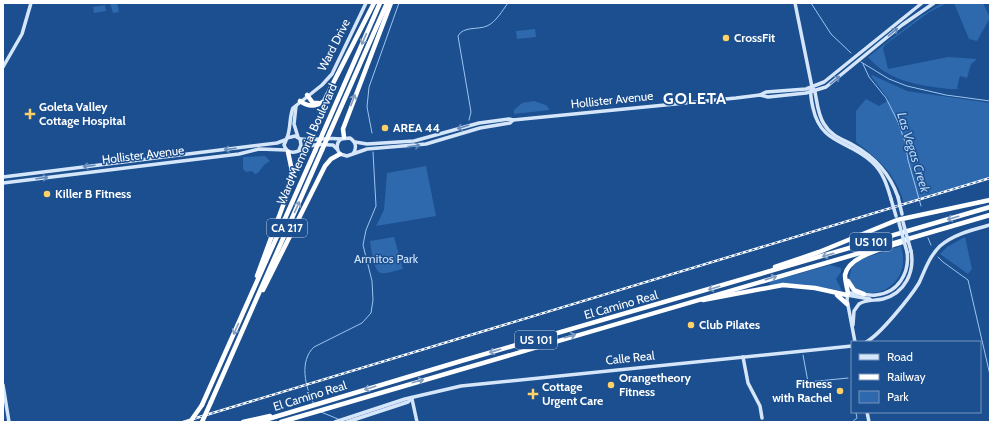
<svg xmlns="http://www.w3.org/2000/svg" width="993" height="425" font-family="Cabin,sans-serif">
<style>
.green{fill:#2e69ad}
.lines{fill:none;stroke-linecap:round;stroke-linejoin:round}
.stream{stroke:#9cc4f0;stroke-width:1}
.secondary{stroke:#d6e6fa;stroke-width:3.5}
.highway{stroke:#fff;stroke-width:4.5}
.rail-casing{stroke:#fff;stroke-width:2.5}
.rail{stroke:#1b4f8f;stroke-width:1;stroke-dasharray:3;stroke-linecap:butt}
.secondary-bridge{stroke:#d6e6fa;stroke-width:3.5}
.highway-bridge{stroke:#fff;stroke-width:4.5}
.oneway{stroke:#668bba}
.oneway2{stroke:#829ec1}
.poi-dot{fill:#ffd166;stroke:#1b4f8f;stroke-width:1.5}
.labels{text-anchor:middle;stroke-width:3;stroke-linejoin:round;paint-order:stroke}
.shield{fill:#1b4f8f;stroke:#bbcadd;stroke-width:1}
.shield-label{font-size:11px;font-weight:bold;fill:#fff}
.poi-label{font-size:12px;font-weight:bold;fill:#fff;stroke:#1b4f8f;text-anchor:start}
.street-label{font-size:12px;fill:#fff;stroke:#1b4f8f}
.park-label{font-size:12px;fill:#cfe3fa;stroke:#1b4f8f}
.water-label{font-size:13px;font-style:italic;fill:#b5d3f5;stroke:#1b4f8f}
.district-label{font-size:16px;font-weight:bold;letter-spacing:1px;fill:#fff;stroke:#1b4f8f}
</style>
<rect width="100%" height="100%" fill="#1b4f8f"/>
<g class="green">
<polygon points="110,3 117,3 119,12 113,13"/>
<path d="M942,3H947L928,13L885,45L883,48L888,69L948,57L977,59L971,64L967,78L960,76L957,88H960C954,90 948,89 942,88C915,85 886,79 868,57L921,16Z"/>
<polygon points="954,3 983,3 990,18 977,41 969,39"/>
<polygon points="105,5 106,11 94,13 93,7"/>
<polygon points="535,29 536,37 517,39 516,31"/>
<path d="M872,75L907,91L990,103V177L904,203C895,173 880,161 856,142V111L866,99L879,106L889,100L871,76Z"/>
<polygon points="534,101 546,105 550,110 514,114 514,110 522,103"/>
<polygon points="265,156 270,161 264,165 258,173 255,174 252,171 246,172 243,169 243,157"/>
<polygon points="426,166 436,216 376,226 384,210 387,173"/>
<path d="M394,237L403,269C397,270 387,274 381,273C373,271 371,248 370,241Z"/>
<polygon points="965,237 972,269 968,274 940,254 947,247"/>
<path d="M901,246C915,293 856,306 849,279L852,266L861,259Z"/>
<polygon points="830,265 841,268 841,272 836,279 842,291 803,284 770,285 769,282"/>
</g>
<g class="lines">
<g class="stream">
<polyline points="811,3 831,34 851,53"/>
<polyline points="861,62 889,79 907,86 946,95 990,101"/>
<polyline points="863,64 869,77 886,98 898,122 905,142 908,160 921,206"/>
<path d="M469,120L471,112L458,36C463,26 478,30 487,26C496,22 502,11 508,3"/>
<polyline points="372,133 367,107 369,87 399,3"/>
<polyline points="928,238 931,245"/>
<polyline points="938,257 943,262 968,280 990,375"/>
<polyline points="803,355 808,382 848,378"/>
<path d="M314,404C305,387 299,361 314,347L362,323L371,313L373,300L372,281L363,245L366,230L376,206L373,152"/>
<polyline points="321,412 338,419"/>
<polyline points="852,422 857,418 856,413"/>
</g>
<g class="secondary">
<path d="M795,3L812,87L815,92C817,102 818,115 824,124C831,136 842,139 853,145C875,157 890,174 898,197"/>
<polyline points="3,67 22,34 31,3"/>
<path d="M811,90C810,96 812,103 813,108C821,145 849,140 872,162C883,172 887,185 891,199"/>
<polyline points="760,95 766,92 806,89 824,82 922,3"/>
<polyline points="296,106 294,124 298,137"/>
<path d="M287,138C291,128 289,118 293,108L322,85L332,74L366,3"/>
<path d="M300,139C314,141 327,137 341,139"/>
<polyline points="355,142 367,144 414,141 479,123 509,119 513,120"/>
<path d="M299,150L301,145L300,139L295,136L287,138L284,145C289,160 304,147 314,145C320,144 327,145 333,145L337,149"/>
<path d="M353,154C357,148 356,142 350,138L341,139C336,143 336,149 340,154L347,156L367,149L426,144L480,128L510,123L513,120L736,98L760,95L768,97L806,93L826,87L902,25L934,3"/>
<polyline points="3,177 277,143 285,140"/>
<polyline points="3,183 239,154 259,149 286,150"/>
<polyline points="847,295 870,299"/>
<path d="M853,325L854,311L859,304C866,299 875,301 883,299C905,293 915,272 911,251"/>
<path d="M855,342L847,300L848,293C857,293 867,296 876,295C898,293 910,273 907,252"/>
<path d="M866,342C880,335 911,296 919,283C925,270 929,257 940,246C954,234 972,230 990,225"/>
<polyline points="743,357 748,383 760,406 762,418"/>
<polyline points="3,385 9,422"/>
<polyline points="412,399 417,422"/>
<polyline points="867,412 869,422"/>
<polyline points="335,422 405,399 461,386 852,346"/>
<polyline points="347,422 408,402 411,399"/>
</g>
<g class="highway">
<polyline points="307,95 313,103 318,103"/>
<path d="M300,101C308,107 316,107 324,101L374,3"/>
<polyline points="330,132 387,3"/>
<polyline points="323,133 380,3"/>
<polyline points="344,137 343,129 391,3"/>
<polyline points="775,267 819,252 897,220 990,200"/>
<polyline points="257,276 288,192 292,171 288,152"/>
<polyline points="848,281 854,290 864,294"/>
<polyline points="263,290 325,166 331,159 340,154"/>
<path d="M848,293C847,287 845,281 845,275C849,254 889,248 905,241"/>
<polyline points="837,295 847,304"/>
<polyline points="703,300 783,285 815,288 847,295"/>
<polyline points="211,402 322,150"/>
<polyline points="202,405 315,151"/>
<polyline points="243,422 270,416"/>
<polyline points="258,422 461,361 990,207"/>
<polyline points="281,422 990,215"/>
</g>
<g class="rail-casing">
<polyline id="rail" points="183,422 990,178"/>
</g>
<use href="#rail" class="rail"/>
<g class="secondary-bridge">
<polyline points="898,197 902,214"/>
<polyline points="891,199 896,216"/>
<polyline points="903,222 911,251"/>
<polyline points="899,223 907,252"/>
</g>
<g class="highway-bridge">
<polyline points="322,150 330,132"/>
<polyline points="315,151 323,133"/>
<polyline points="190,422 202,405"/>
<polyline points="202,422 211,402"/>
</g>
</g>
<defs><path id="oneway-shaft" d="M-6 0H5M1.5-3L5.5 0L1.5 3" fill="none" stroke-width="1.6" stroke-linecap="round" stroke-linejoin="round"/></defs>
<g class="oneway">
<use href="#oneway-shaft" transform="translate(893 32) rotate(-39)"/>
<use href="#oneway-shaft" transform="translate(835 80) rotate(-39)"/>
<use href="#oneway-shaft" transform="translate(463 127) rotate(163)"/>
<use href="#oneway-shaft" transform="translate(414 146) rotate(-8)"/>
<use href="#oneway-shaft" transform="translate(230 149) rotate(173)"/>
<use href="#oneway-shaft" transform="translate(89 166) rotate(173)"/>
<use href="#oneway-shaft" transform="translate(42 178) rotate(-7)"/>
</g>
<g class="oneway2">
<use href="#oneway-shaft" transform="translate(364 39) rotate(114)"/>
<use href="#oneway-shaft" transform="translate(353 100) rotate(-69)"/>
<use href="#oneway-shaft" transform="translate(297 207) rotate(-66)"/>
<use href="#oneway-shaft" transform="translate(953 218) rotate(164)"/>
<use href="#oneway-shaft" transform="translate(828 255) rotate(164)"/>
<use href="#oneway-shaft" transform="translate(771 278) rotate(-17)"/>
<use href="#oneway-shaft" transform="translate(714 288) rotate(163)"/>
<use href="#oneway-shaft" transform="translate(236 329) rotate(114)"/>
<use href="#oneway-shaft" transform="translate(570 336) rotate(-16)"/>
<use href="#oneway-shaft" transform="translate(495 351) rotate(164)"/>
<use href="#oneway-shaft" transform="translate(418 381) rotate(-16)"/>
<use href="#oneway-shaft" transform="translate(370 388) rotate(163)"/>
</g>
<g class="poi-dot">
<circle cx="726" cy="38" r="4"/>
<path d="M28 108h4v4h4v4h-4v4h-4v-4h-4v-4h4z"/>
<circle cx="385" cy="128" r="4"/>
<circle cx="47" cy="194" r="4"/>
<circle cx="691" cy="325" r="4"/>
<circle cx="611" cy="385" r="4"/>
<circle cx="840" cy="391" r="4"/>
<path d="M531 388h4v4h4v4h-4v4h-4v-4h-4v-4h4z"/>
</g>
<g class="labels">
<g class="shield">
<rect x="267" y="219" width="40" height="18" rx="3"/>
<rect x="850" y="233" width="42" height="18" rx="3"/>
<rect x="515" y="331" width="42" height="18" rx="3"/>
</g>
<g class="shield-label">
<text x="287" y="232">CA 217</text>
<text x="871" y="246">US 101</text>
<text x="536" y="344">US 101</text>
</g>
<g class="poi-label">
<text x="734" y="42">CrossFit</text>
<text x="39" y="111">Goleta Valley<tspan x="39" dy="14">Cottage Hospital</tspan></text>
<text x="393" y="132">AREA 44</text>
<text x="55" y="198">Killer B Fitness</text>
<text x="699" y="329">Club Pilates</text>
<text x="619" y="382">Orangetheory<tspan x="619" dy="14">Fitness</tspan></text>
<text x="832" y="388" text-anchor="end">Fitness<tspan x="832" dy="14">with Rachel</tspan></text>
<text x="542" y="391">Cottage<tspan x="542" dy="14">Urgent Care</tspan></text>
</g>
<g class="street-label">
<text transform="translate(334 45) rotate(-63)" y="4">Ward Drive</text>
<text transform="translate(612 100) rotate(-6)" y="4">Hollister Avenue</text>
<text transform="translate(307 144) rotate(-66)" y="4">Ward Memorial Boulevard</text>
<text transform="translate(143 155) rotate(-7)" y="4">Hollister Avenue</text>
<text transform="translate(621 305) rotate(-16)" y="4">El Camino Real</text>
<text transform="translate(630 358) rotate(-6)" y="4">Calle Real</text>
<text transform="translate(310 396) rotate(-17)" y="4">El Camino Real</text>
</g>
<g class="park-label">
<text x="386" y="263">Armitos Park</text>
</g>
<g class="water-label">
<text transform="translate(914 152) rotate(73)" y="5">Las Vegas Creek</text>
</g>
<g class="district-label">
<text x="695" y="104">GOLETA</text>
</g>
</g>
<rect width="993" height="425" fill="none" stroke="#ffffff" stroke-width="8"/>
<rect x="851" y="341" width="130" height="72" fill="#1b4f8f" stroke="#7695bc"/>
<rect x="859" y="354" width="20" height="6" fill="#d6e6fa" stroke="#7695bc"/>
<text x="887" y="361" font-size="12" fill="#ffffff">Road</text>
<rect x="859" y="374" width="20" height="6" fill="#ffffff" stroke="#7695bc"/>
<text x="887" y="381" font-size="12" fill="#ffffff">Railway</text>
<rect x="859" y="391" width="20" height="12" fill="#2e69ad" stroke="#7695bc"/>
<text x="887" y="401" font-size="12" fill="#ffffff">Park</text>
</svg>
